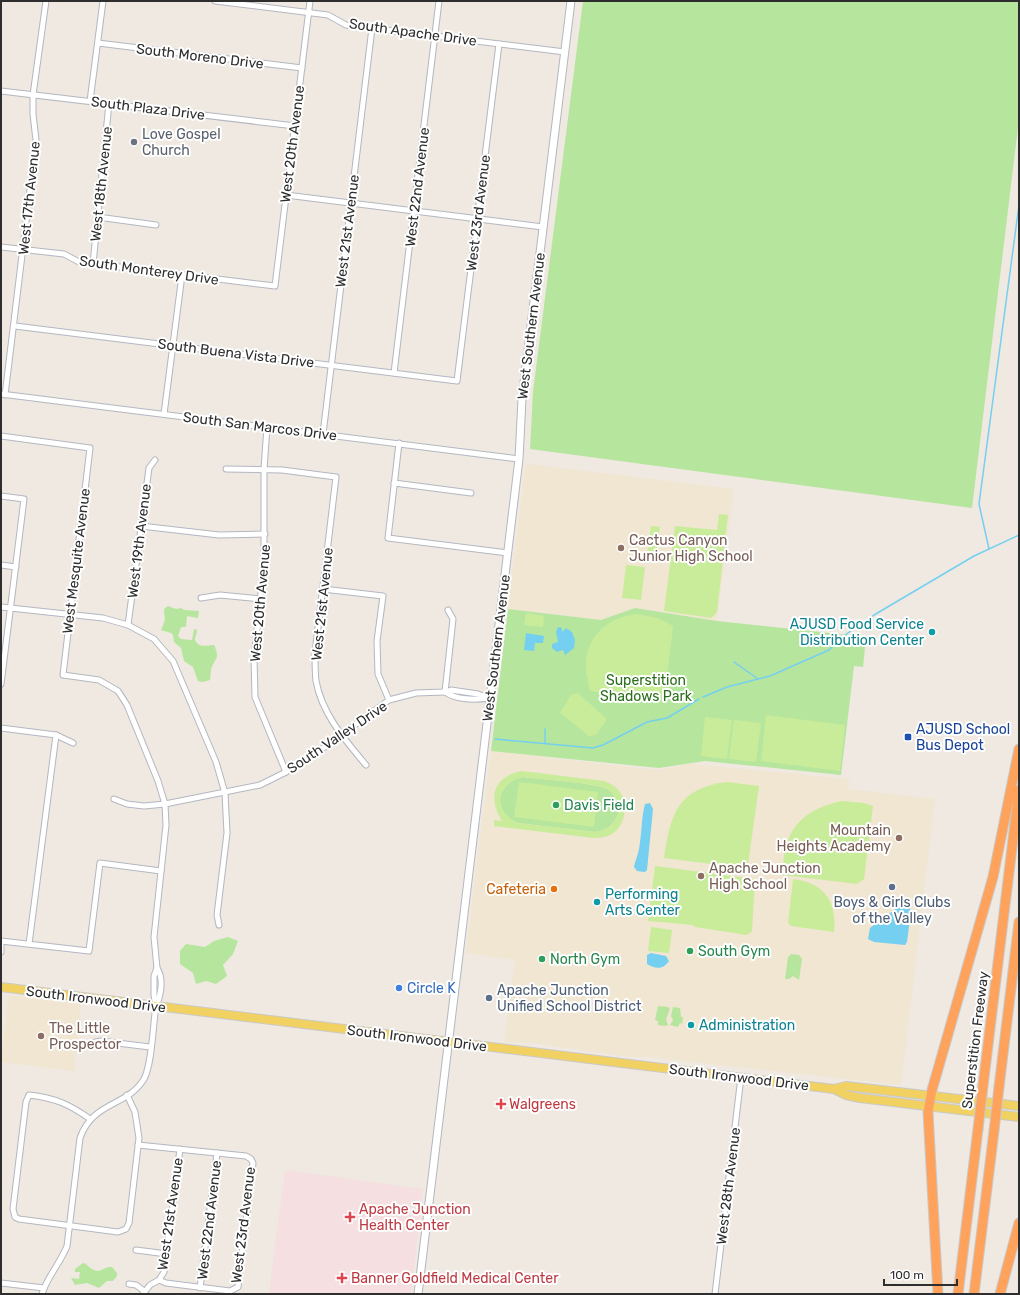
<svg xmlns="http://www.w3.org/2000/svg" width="1020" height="1295" font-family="Rubik,sans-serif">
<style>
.education{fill:#f0e6d1}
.medical{fill:#f5dfe0}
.green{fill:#b6e59e}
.pitch{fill:#c9ec9a;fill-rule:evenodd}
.water{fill:#75cff0}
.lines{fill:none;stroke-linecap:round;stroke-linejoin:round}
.stream{stroke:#75cff0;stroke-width:1.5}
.minor-casing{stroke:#b4b7c1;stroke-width:7}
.secondary-casing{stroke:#b4b7c1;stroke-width:9}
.primary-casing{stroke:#c9c9c9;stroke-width:10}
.motorway-casing{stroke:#c9c9c9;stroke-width:11}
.minor{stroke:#fff;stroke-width:5}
.secondary{stroke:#fff;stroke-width:7}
.primary{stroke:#f2d163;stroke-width:8}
.motorway{stroke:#ffa35c;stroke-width:9}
.motorway-bridge-casing{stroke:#c9c9c9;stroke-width:11;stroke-linecap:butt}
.motorway-bridge{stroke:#ffa35c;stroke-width:9}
.worship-dot{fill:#6b7280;stroke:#fff;stroke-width:1.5}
.education-dot{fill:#8d6e63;stroke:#fff;stroke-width:1.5}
.culture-dot{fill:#0f9aa8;stroke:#fff;stroke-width:1.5}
.transit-dot{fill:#1a4fb4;stroke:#fff;stroke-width:1.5}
.leisure-dot{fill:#2e9e5b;stroke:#fff;stroke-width:1.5}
.service-dot{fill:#5c6f8a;stroke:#fff;stroke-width:1.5}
.food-dot{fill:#e8710a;stroke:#fff;stroke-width:1.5}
.shop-dot{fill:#3f7fe0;stroke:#fff;stroke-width:1.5}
.health-dot{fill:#e0444e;stroke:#fff;stroke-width:1.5}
.labels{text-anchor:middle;stroke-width:4;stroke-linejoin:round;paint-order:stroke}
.street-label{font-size:14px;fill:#2e2e2e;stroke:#fff}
.worship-label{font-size:14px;fill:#5b616d;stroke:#fff;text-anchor:start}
.education-label{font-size:14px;fill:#785e54;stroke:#fff;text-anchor:start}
.culture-label{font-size:14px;fill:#0d838f;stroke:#fff;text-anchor:start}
.park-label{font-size:14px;fill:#2c6e1b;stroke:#fff}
.transit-label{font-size:14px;fill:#164399;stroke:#fff;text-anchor:start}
.leisure-label{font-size:14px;fill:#27864d;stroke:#fff;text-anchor:start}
.food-label{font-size:14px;fill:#c56008;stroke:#fff;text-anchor:end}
.service-label{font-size:14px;fill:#4e5e75;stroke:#fff}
.shop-label{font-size:14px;fill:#366cbe;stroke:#fff;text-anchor:start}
.health-label{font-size:14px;fill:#be3a42;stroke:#fff;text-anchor:start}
</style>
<rect width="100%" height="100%" fill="#efe9e1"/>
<g class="education">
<polygon points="528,464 734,489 717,621 635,608 601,620 508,609 525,468"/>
<polygon points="491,751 655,770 691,764 849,779 848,789 935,799 901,1085 646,1057 630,1057 533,1043 504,1042 515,960 466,953"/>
<polygon points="9,995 81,1004 74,1071 1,1062"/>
</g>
<polygon class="medical" points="285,1170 423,1189 411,1294 269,1294"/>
<g class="green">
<polygon points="583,1 1019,1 1019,119 972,508 530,449 533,392"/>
<path d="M168,606L176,609L181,608L184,610L199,611L198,618L187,616L186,627H181L178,636L181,639L192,640L194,629L197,630C197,634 195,636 195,639C197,649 208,645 214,645C221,660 214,658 211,670C210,674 211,677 210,680L203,682L198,681L193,667L184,661L181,648L174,642L173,635L171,633L161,630L165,620L164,609Z"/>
<polygon points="635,608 717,621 866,637 863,667 854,666 841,775 705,761 659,768 491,751 508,609 601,620"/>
<path d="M523,777C539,779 599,783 609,790C616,795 621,806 618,815C613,826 606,830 595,832L518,823C492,812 495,783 523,777Z"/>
<polygon points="228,937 238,941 233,954 223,965 227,976 216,984 206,981 196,984 193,973 180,964 180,951 186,944 205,947 214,941"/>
<polygon points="791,954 799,955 802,959 799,980 793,976 789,979 785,979 788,957"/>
<polygon points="658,1006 668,1007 670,1009 666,1019 668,1025 666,1026 658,1025 658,1021 655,1020"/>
<polygon points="673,1007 680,1008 681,1017 683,1017 682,1024 680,1023 678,1027 670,1025 673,1020 671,1016"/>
<path d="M83,1263C88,1264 89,1268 94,1270C100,1273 105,1266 112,1267L117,1273V1276L113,1281H107L99,1288L87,1283L75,1285L71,1278L79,1279L80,1272H75V1269Z"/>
</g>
<g class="pitch">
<polygon points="719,514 728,515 717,612 711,618 664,611 675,526 717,530"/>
<polygon points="651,526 660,527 656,557 647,556"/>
<polygon points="626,565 645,567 641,600 622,598"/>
<polygon points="526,613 544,616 543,627 524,625"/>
<path d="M637,614L658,618L673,626L665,694L658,699L590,691C589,684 586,676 586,669C584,638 607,617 637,614Z"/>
<polygon points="578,693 607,719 596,735 589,736 560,713 571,695"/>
<polygon points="766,715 845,725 840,771 761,761"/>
<polygon points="705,717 732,720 727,759 701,756"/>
<polygon points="734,720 761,723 756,762 729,759"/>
<path d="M522,771L604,781C608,783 612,784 615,787C630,798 627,824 612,834C606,837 600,838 594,838L494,826V820L502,821C487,797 494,776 522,771ZM523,777C539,779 599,783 609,790C616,795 621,806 618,815C614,826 606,830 595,832L518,823C492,812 495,783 523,777Z"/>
<polygon points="519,782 598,792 594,827 514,817"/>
<path d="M727,782L759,786L748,864L743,868L664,858C670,814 678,788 727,782Z"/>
<path d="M842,801L864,803L873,806L864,879L857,884L783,875C782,832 800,810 842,801Z"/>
<polygon points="655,866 755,879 752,931 747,935 695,927 693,925 648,921"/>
<path d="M793,879C824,883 837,901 834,932L791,926L788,923Z"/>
<polygon points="651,927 672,930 669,953 648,951"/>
</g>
<g class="water">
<polygon points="558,627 562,628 562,632 566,628 572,632 575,640 574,648 565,655 563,650 557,652 552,648 552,644 558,642 556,632"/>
<polygon points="526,633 544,636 543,643 535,643 534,651 524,650"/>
<path d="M650,803L653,809L647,870L645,872L637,871L634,867C635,861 638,855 639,849C642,833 641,819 645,804Z"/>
<polygon points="901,905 909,906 911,911 907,942 905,945 874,942 868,939 870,928"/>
<path d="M651,953L666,956L669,961C663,970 655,969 647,964V955Z"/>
</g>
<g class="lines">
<g class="stream">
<polyline points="989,549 979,504 1019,205"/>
<polyline points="734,662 758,679"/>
<polyline points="703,697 727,687 770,676 829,650 845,635 874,615 974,556 1019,535"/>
<polyline points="495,739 593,748 603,745 647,722 667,718 699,699"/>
<polyline points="545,743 545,729"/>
</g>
<g class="minor-casing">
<g id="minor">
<polyline points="215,1 328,15 346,25 565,52"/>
<polyline points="98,43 302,68"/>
<polyline points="1,91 295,126"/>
<polyline points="90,101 103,1"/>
<polyline points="286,195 543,227"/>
<polyline points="98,217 156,225"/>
<polyline points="1,247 64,254 79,262 275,286 310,1"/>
<polyline points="93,264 109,103"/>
<polyline points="15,326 457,381 499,44"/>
<polyline points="394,373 439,1"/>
<polyline points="1,394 519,459"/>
<polyline points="5,395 36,140 33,114 33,95 46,1"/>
<polyline points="164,414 182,275"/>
<polyline points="267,427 264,469 264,565 254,658 255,697 286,772"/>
<polyline points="323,434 372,28"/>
<polyline points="1,436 90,448 63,675 99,680 118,691 127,705 158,781 165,804 166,825 154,937 157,968 154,976 154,995 156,1006"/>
<polyline points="399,443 388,538 508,553"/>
<path d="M226,469L282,470L336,477L315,653C315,662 315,672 316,681C322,714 345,740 366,765"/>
<polyline points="394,483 471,493"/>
<polyline points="1,496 24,499 1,684"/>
<polyline points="141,526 219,535 265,534"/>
<polyline points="1,565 16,567"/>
<polyline points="323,589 383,596 377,641 378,674 389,700"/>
<polyline points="201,598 220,595 261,599"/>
<polyline points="1,607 103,618 128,625 154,639 173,661 216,762 225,793 227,833 217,915 219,925"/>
<polyline points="128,625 149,468 155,460"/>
<polyline points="445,692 453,619 448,610"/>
<path d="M445,692C456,700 475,700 488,698"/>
<polyline points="1,728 56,735 73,743"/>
<polyline points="114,799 127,804 144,806 165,804 260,785 286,772 315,754 389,700 416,693 445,692 451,690 478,694 490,698"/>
<polyline points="1,941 89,951 100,863 161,871"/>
<polyline points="29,944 56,735"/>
<polyline points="1,945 1,952"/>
<polyline points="91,1043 101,1041 150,1047"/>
<path d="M90,1119C69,1104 55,1098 29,1095L26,1102L13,1209L15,1217L19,1219L118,1232L126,1229L129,1223L139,1138L135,1112L127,1095"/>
<polyline points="138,1145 246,1156 251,1159 253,1163 238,1287 230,1291 166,1283 159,1280"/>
<polyline points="136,1250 167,1254"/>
<polyline points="1,1283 44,1288"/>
<polyline points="129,1284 136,1285 144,1291"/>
<polyline points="200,1288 217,1153"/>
<path d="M42,1294C46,1279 61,1262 67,1246L80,1138C93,1101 127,1107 144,1079C152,1065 153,1024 156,1006C161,995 164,979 157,968"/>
<polyline points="143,1294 150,1285 159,1280 164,1272 180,1149"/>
<polyline points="715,1294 741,1077"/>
</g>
</g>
<g class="secondary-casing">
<polyline id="secondary" points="418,1294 519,459 522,399 571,1"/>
</g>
<g class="primary-casing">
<g id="primary">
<polyline points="1,987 834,1089 846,1095 860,1098 1019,1117"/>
<polyline points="834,1089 846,1086 1019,1106"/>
</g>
</g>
<g class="motorway-casing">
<g id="motorway">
<polyline points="983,1086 1019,790"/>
<polyline points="999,1087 1019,922"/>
<polyline points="938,1294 928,1112 932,1090 993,877 1019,749"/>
<polyline points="958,1294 978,1129"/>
<polyline points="974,1294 994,1131"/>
<polyline points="1000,1294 1019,1223"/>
</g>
</g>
<use href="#minor" class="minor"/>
<use href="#secondary" class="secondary"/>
<use href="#primary" class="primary"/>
<use href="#motorway" class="motorway"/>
<g class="motorway-bridge-casing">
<g id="motorway-bridge">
<polyline points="978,1129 983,1086"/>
<polyline points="994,1131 999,1087"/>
</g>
</g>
<use href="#motorway-bridge" class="motorway-bridge"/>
</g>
<circle class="worship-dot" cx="134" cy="142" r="4"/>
<g class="education-dot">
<circle cx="621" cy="548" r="4"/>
<circle cx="899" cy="838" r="4"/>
<circle cx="701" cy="876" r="4"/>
<circle cx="41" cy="1036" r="4"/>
</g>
<g class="culture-dot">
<circle cx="932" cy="632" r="4"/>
<circle cx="597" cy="902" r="4"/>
<circle cx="691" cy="1025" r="4"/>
</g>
<rect class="transit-dot" x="904" y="733" width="8" height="8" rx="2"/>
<g class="leisure-dot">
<circle cx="556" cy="805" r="4"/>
<circle cx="690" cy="951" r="4"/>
<circle cx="542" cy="959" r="4"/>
</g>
<g class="service-dot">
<circle cx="892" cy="887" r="4"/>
<circle cx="489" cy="998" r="4"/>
</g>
<circle class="food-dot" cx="554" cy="889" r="4"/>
<circle class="shop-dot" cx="399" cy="988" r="4"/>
<g class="health-dot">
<path d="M499 1098h4v4h4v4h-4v4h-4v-4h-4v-4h4z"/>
<path d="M348 1211h4v4h4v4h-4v4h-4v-4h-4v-4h4z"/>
<path d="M340 1272h4v4h4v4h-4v4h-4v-4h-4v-4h4z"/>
</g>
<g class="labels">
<g class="street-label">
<text transform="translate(413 32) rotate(8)" y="5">South Apache Drive</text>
<text transform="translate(200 56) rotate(7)" y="5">South Moreno Drive</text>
<text transform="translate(148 108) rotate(7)" y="5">South Plaza Drive</text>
<text transform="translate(292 144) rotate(-83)" y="5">West 20th Avenue</text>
<text transform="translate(101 184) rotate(-84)" y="5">West 18th Avenue</text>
<text transform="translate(417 187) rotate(-83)" y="5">West 22nd Avenue</text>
<text transform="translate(29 198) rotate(-84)" y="5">West 17th Avenue</text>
<text transform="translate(478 213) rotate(-83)" y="5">West 23rd Avenue</text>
<text transform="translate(347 231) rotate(-83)" y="5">West 21st Avenue</text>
<text transform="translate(149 270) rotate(8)" y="5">South Monterey Drive</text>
<text transform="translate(531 326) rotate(-83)" y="5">West Southern Avenue</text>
<text transform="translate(236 353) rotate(7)" y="5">South Buena Vista Drive</text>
<text transform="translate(260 426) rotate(7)" y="5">South San Marcos Drive</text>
<text transform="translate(139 541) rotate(-83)" y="5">West 19th Avenue</text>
<text transform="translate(76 561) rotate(-83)" y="5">West Mesquite Avenue</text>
<text transform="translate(260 603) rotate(-85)" y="5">West 20th Avenue</text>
<text transform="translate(322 604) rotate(-84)" y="5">West 21st Avenue</text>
<text transform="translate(496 648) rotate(-83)" y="5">West Southern Avenue</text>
<text transform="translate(337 737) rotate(-34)" y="5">South Valley Drive</text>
<text transform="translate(96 999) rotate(7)" y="5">South Ironwood Drive</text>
<text transform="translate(417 1038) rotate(7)" y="5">South Ironwood Drive</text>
<text transform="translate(975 1040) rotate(-83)" y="5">Superstition Freeway</text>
<text transform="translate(739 1077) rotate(7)" y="5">South Ironwood Drive</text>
<text transform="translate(728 1186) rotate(-83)" y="5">West 28th Avenue</text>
<text transform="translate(170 1214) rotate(-82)" y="5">West 21st Avenue</text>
<text transform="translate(209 1220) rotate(-83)" y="5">West 22nd Avenue</text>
<text transform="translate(243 1225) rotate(-83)" y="5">West 23rd Avenue</text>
</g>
<g class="worship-label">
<text x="142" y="139">Love Gospel<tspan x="142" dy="16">Church</tspan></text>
</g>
<g class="education-label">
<text x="629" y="545">Cactus Canyon<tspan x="629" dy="16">Junior High School</tspan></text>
<text x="891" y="835" text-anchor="end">Mountain<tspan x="891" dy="16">Heights Academy</tspan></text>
<text x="709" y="873">Apache Junction<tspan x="709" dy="16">High School</tspan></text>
<text x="49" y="1033">The Little<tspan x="49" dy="16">Prospector</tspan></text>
</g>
<g class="culture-label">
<text x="924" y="629" text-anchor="end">AJUSD Food Service<tspan x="924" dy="16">Distribution Center</tspan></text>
<text x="605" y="899">Performing<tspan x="605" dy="16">Arts Center</tspan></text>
<text x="699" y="1030">Administration</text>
</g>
<g class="park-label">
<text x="646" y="685">Superstition<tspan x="646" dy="16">Shadows Park</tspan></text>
</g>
<g class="transit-label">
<text x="916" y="734">AJUSD School<tspan x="916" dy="16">Bus Depot</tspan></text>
</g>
<g class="leisure-label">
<text x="564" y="810">Davis Field</text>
<text x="698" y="956">South Gym</text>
<text x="550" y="964">North Gym</text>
</g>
<g class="food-label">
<text x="546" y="894">Cafeteria</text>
</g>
<g class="service-label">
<text x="892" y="907">Boys &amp; Girls Clubs<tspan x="892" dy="16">of the Valley</tspan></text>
<text x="497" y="995" text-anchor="start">Apache Junction<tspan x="497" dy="16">Unified School District</tspan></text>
</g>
<g class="shop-label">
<text x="407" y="993">Circle K</text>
</g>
<g class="health-label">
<text x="509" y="1109">Walgreens</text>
<text x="359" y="1214">Apache Junction<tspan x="359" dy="16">Health Center</tspan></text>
<text x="351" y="1283">Banner Goldfield Medical Center</text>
</g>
</g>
<rect width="1020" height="1295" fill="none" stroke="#2e2e2e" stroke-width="4"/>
<path d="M884 1279v6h73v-6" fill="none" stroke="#2e2e2e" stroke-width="2"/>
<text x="890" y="1279" font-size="12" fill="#2e2e2e" stroke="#ffffff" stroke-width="3" paint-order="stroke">100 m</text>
</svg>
